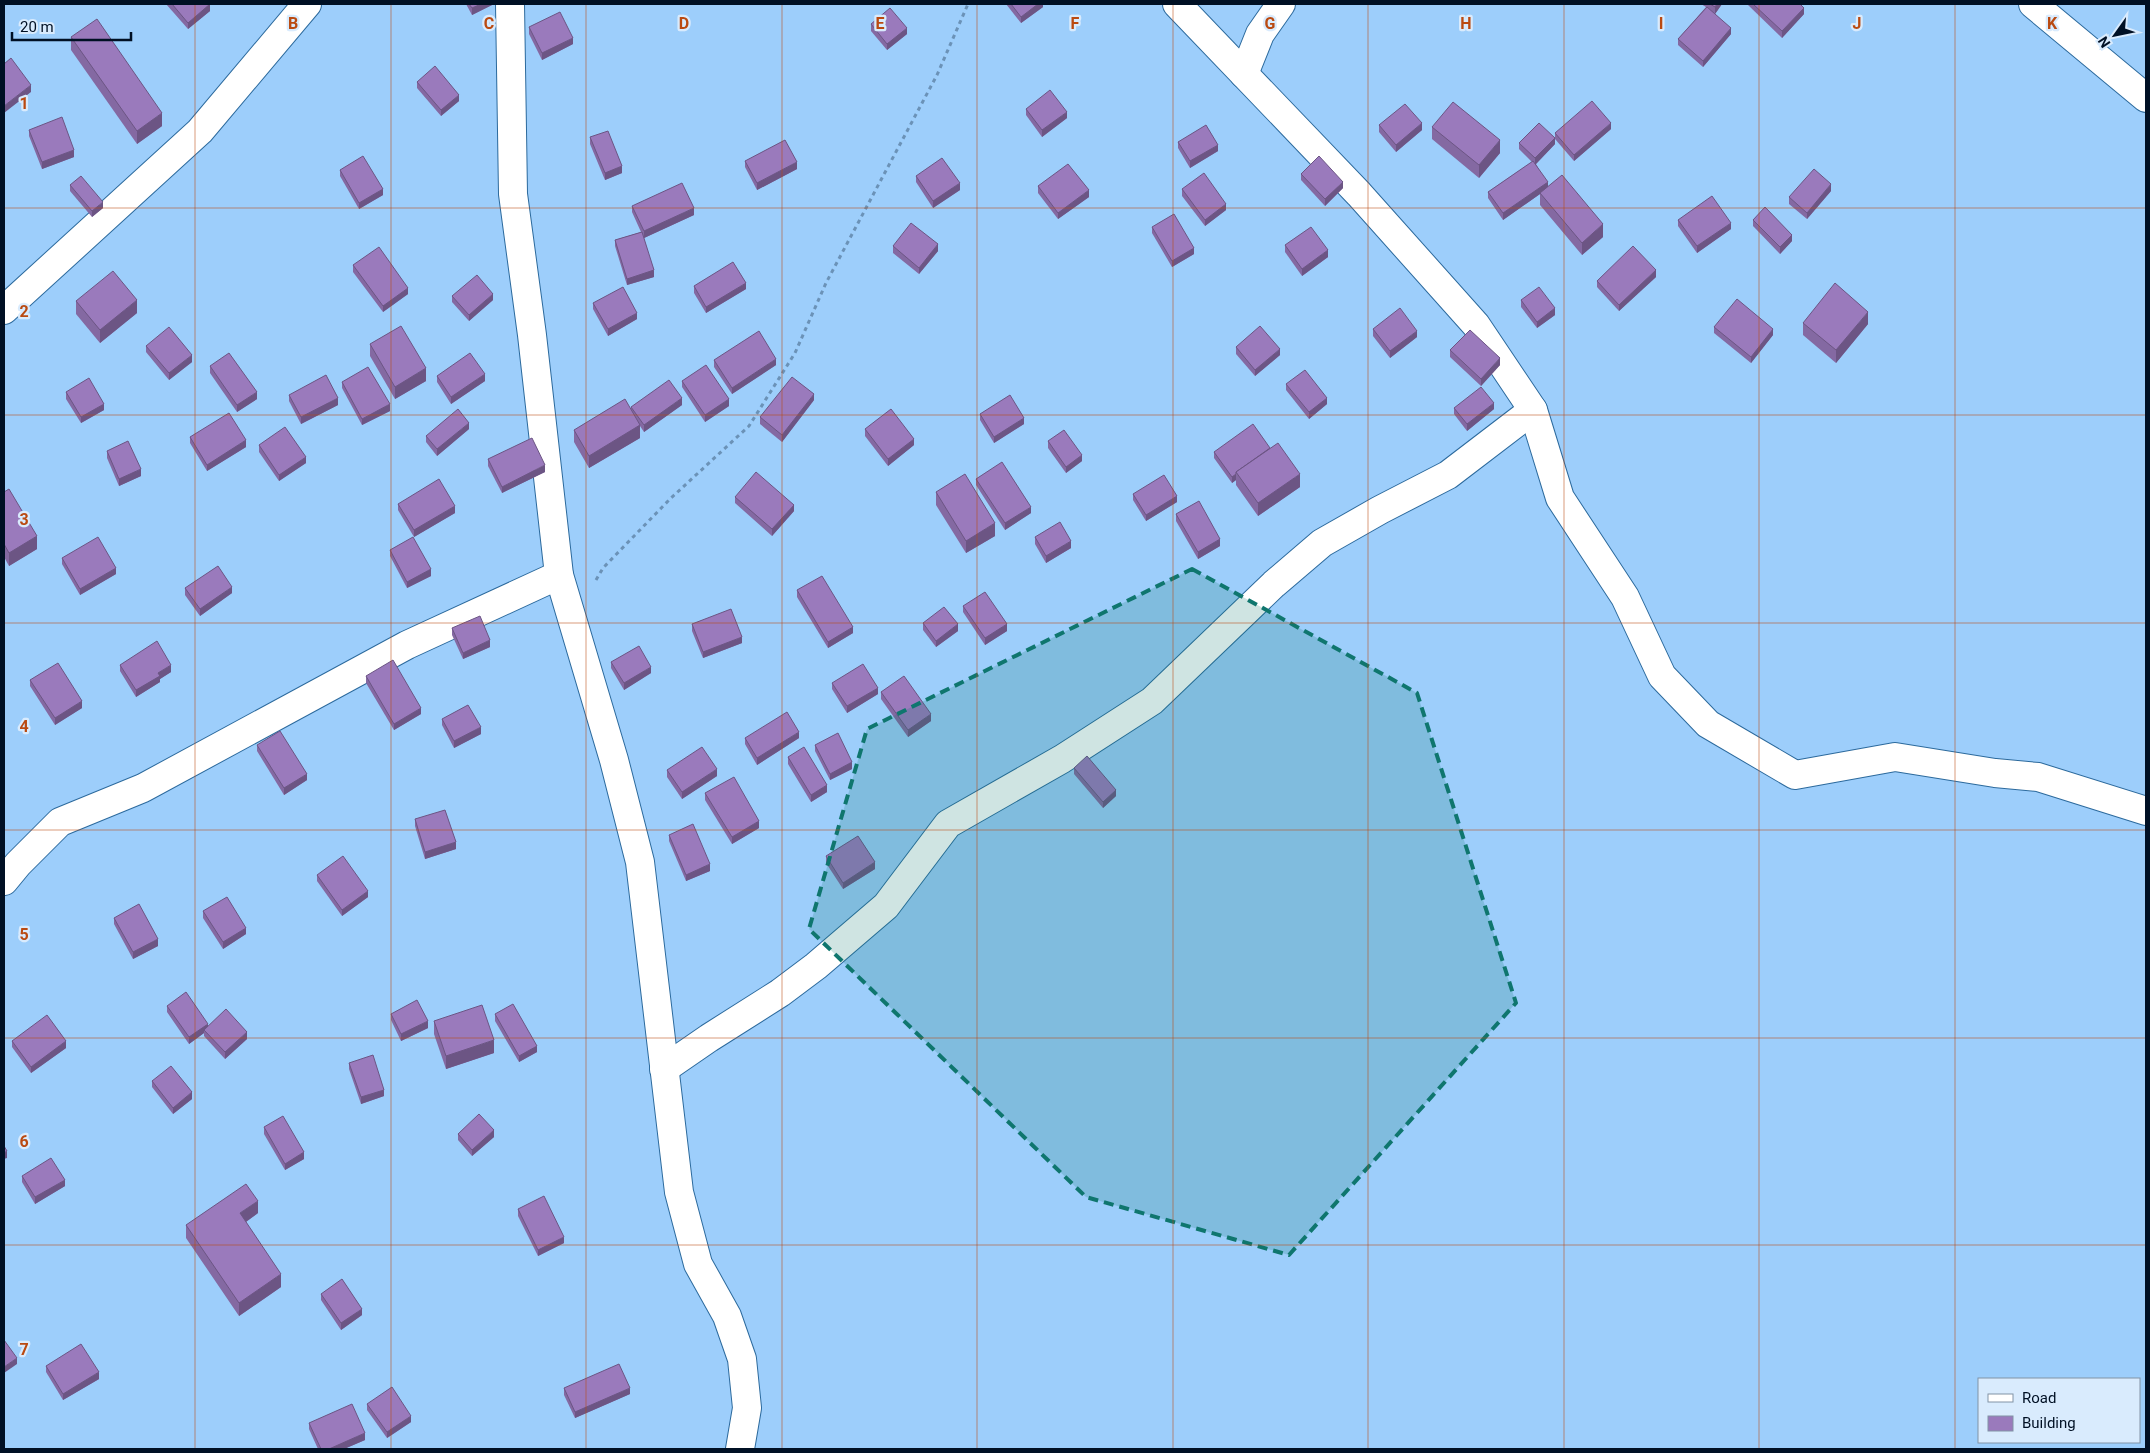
<svg xmlns="http://www.w3.org/2000/svg" width="2150" height="1453" font-family="Roboto,sans-serif">
<style>
.lines{fill:none;stroke-linecap:round;stroke-linejoin:round}
.minor-casing{stroke:#2c6a9d;stroke-width:30}
.path{stroke:#6b92b7;stroke-width:3;stroke-dasharray:4 4;stroke-linecap:butt}
.minor{stroke:#fff;stroke-width:28}
.wall{fill:#8469a2}
.shaded-wall{fill:#6c5584}
.building{fill:#9a7abc;stroke:#6c5584}
.marked{fill:#0f766e;fill-opacity:0.2;stroke:#0f766e;stroke-width:4;stroke-dasharray:10 6;stroke-linejoin:round}
.grid{fill:none;stroke:#ba4a11;stroke-width:1;stroke-opacity:0.55}
.grid-label{font-size:16px;text-anchor:middle;font-weight:bold;fill:#ba4a11;stroke:#d9ebfd;stroke-width:4.5;stroke-linejoin:round;paint-order:stroke}
</style>
<rect width="100%" height="100%" fill="#9dcefb"/>
<g class="lines">
<g class="minor-casing">
<g id="minor">
<polyline points="510,4 513,194 532,335 559,575 614,760 640,862 679,1192 698,1264 727,1316 742,1359 747,1408 740,1449"/>
<polyline points="1177,4 1359,194 1476,325 1533,410 1560,498 1625,597 1662,676 1708,724 1795,775 1895,757 1995,773 2038,777 2146,811"/>
<polyline points="2033,4 2146,98"/>
<polyline points="1244,74 1260,34 1281,4"/>
<polyline points="4,310 200,131 307,4"/>
<polyline points="4,881 18,864 60,822 143,788 407,645 559,575"/>
<polyline points="664,1069 709,1038 780,993 816,966 886,906 948,824 1062,759 1152,701 1274,584 1322,543 1380,510 1448,475 1533,410"/>
</g>
</g>
<polyline class="path" points="596,580 603,568 670,499 749,426 795,353 826,283 937,75 968,4"/>
<use href="#minor" class="minor"/>
</g>
<g class="wall">
<polygon points="166,4 210,4 210,11 188,29"/>
<polygon points="466,4 494,4 472,15"/>
<polygon points="1006,4 1043,4 1043,7 1021,23"/>
<polygon points="1701,4 1722,4 1715,14 1731,34 1703,67 1678,45 1678,39 1706,7"/>
<polygon points="1748,4 1800,4 1804,14 1782,38 1748,5"/>
<polygon points="871,24 907,34 887,50 871,31"/>
<polygon points="529,27 573,44 542,60 529,34"/>
<polygon points="71,37 162,126 137,144 71,50"/>
<polygon points="417,82 459,101 441,116 417,88"/>
<polygon points="1026,109 1067,118 1042,137 1026,115"/>
<polygon points="1379,125 1422,130 1396,152 1379,132"/>
<polygon points="1432,127 1500,153 1479,178 1432,139"/>
<polygon points="1611,129 1574,161 1555,139 1555,133"/>
<polygon points="29,130 74,157 42,169 29,136"/>
<polygon points="590,137 622,173 605,180 590,144"/>
<polygon points="1178,142 1218,151 1190,168 1178,148"/>
<polygon points="1519,143 1555,144 1536,164 1548,186 1603,237 1582,255 1540,205 1540,194 1503,220 1488,198 1488,192 1532,162 1519,149"/>
<polygon points="745,161 797,169 757,190 745,167"/>
<polygon points="340,170 383,195 359,209 340,176"/>
<polygon points="1301,174 1343,188 1325,206 1301,180"/>
<polygon points="916,176 960,190 933,208 916,182"/>
<polygon points="70,185 103,208 92,217 70,191"/>
<polygon points="1038,186 1089,197 1058,219 1038,193"/>
<polygon points="1182,189 1226,210 1205,226 1182,196"/>
<polygon points="1831,191 1807,219 1789,204 1789,197"/>
<polygon points="632,206 694,215 644,238 654,277 627,285 615,246 615,240 641,232 632,212"/>
<polygon points="1678,220 1731,229 1697,253 1678,226"/>
<polygon points="1753,220 1792,241 1780,254 1753,226"/>
<polygon points="1152,227 1194,254 1172,267 1152,233"/>
<polygon points="1285,245 1328,257 1302,276 1285,252"/>
<polygon points="893,246 938,251 919,274 893,253"/>
<polygon points="353,265 408,294 383,312 353,272"/>
<polygon points="1656,277 1619,311 1597,287 1597,281"/>
<polygon points="694,286 746,289 706,313 694,293"/>
<polygon points="452,296 493,300 469,321 452,302"/>
<polygon points="1521,300 1555,315 1537,328 1521,307"/>
<polygon points="76,301 137,313 100,343 76,314"/>
<polygon points="593,303 637,319 608,336 593,309"/>
<polygon points="1803,323 1868,324 1836,363 1803,335"/>
<polygon points="1714,327 1773,335 1751,363 1714,333"/>
<polygon points="1373,329 1417,337 1390,358 1373,336"/>
<polygon points="370,344 426,381 395,399 370,356"/>
<polygon points="146,346 192,362 169,380 146,352"/>
<polygon points="1236,347 1280,355 1255,376 1236,354"/>
<polygon points="1450,350 1500,365 1481,386 1450,357"/>
<polygon points="714,360 776,365 732,394 714,367"/>
<polygon points="210,366 257,399 237,412 210,373"/>
<polygon points="437,376 485,381 451,404 437,382"/>
<polygon points="682,381 729,406 705,422 682,387"/>
<polygon points="342,382 390,411 362,425 342,388"/>
<polygon points="1286,384 1327,404 1309,419 1286,390"/>
<polygon points="66,392 104,410 81,423 66,399"/>
<polygon points="289,395 338,405 301,424 289,401"/>
<polygon points="814,400 782,442 760,424 760,417"/>
<polygon points="682,405 644,432 640,426 640,438 589,468 574,442 574,430 631,410 631,407"/>
<polygon points="1454,408 1494,409 1467,431 1454,414"/>
<polygon points="980,414 1024,424 994,443 980,420"/>
<polygon points="469,429 437,456 426,442 426,436"/>
<polygon points="865,429 914,445 888,466 865,436"/>
<polygon points="190,437 246,447 207,471 190,443"/>
<polygon points="1048,441 1082,461 1066,473 1048,448"/>
<polygon points="259,445 306,463 279,481 259,452"/>
<polygon points="1270,448 1300,487 1258,516 1236,485 1236,480 1232,483 1214,458 1214,452"/>
<polygon points="107,451 141,476 119,486 107,458"/>
<polygon points="488,459 545,472 502,493 488,466"/>
<polygon points="976,479 1031,513 1005,530 976,485"/>
<polygon points="4,492 37,549 9,566 4,557"/>
<polygon points="936,492 995,536 966,553 936,505"/>
<polygon points="1133,494 1177,502 1146,521 1133,500"/>
<polygon points="735,497 794,511 772,536 735,503"/>
<polygon points="398,504 455,513 414,537 398,510"/>
<polygon points="1176,514 1220,546 1198,559 1176,521"/>
<polygon points="1035,537 1071,548 1046,563 1035,544"/>
<polygon points="390,550 431,576 407,588 390,556"/>
<polygon points="62,558 116,574 80,595 62,564"/>
<polygon points="185,588 232,593 200,616 185,595"/>
<polygon points="797,590 853,633 828,648 797,597"/>
<polygon points="963,606 1007,631 985,645 963,612"/>
<polygon points="923,623 958,631 936,647 923,630"/>
<polygon points="692,624 742,643 703,658 692,631"/>
<polygon points="452,628 490,647 463,659 452,635"/>
<polygon points="611,662 651,673 624,690 611,668"/>
<polygon points="120,665 171,672 160,679 160,682 136,697 120,671"/>
<polygon points="366,676 421,714 394,730 366,683"/>
<polygon points="30,680 82,708 55,725 30,686"/>
<polygon points="832,683 878,694 847,713 832,689"/>
<polygon points="881,692 931,721 908,737 881,699"/>
<polygon points="442,719 481,734 454,748 442,725"/>
<polygon points="745,738 799,738 757,765 745,744"/>
<polygon points="257,745 307,780 284,795 257,751"/>
<polygon points="815,745 852,769 830,780 815,751"/>
<polygon points="788,757 827,792 811,802 788,764"/>
<polygon points="1074,768 1116,796 1103,808 1074,774"/>
<polygon points="667,770 717,776 682,799 667,777"/>
<polygon points="705,793 759,828 732,844 705,800"/>
<polygon points="415,819 456,849 425,859 415,826"/>
<polygon points="669,835 710,871 686,881 669,841"/>
<polygon points="826,856 875,869 843,889 826,863"/>
<polygon points="317,875 368,897 342,916 317,881"/>
<polygon points="203,911 246,934 223,949 203,918"/>
<polygon points="114,918 158,946 133,959 114,924"/>
<polygon points="167,1006 208,1026 247,1039 225,1059 204,1036 204,1033 189,1044 167,1012"/>
<polygon points="391,1014 428,1028 401,1041 391,1020"/>
<polygon points="495,1014 537,1052 519,1062 495,1021"/>
<polygon points="434,1021 494,1053 446,1069 434,1034"/>
<polygon points="12,1041 66,1048 31,1073 12,1047"/>
<polygon points="349,1063 384,1096 361,1104 349,1069"/>
<polygon points="152,1081 192,1099 173,1114 152,1087"/>
<polygon points="264,1127 304,1159 285,1170 264,1134"/>
<polygon points="458,1134 494,1137 472,1156 458,1140"/>
<polygon points="22,1176 65,1186 35,1204 22,1182"/>
<polygon points="518,1209 564,1243 538,1256 518,1216"/>
<polygon points="258,1213 246,1222 281,1287 239,1316 186,1238 186,1225"/>
<polygon points="321,1294 362,1315 341,1330 321,1300"/>
<polygon points="46,1366 99,1379 63,1400 46,1372"/>
<polygon points="564,1388 630,1394 575,1418 564,1395"/>
<polygon points="367,1404 411,1422 387,1438 367,1410"/>
<polygon points="309,1423 365,1440 344,1449 318,1449 309,1429"/>
</g>
<g class="shaded-wall">
<polygon points="210,4 210,11 188,29 188,23"/>
<polygon points="481,4 494,4 472,15 472,8"/>
<polygon points="1038,4 1043,4 1043,7 1021,23 1021,17"/>
<polygon points="1717,4 1722,4 1715,14 1715,7"/>
<polygon points="1804,8 1804,14 1782,38 1782,31"/>
<polygon points="907,28 907,34 887,50 887,44"/>
<polygon points="1731,28 1731,34 1703,67 1703,61"/>
<polygon points="573,38 573,44 542,60 542,53"/>
<polygon points="31,85 31,92 4,113 4,106"/>
<polygon points="459,95 459,101 441,116 441,110"/>
<polygon points="1067,112 1067,118 1042,137 1042,130"/>
<polygon points="162,113 162,126 137,144 137,131"/>
<polygon points="1422,123 1422,130 1396,152 1396,145"/>
<polygon points="1611,123 1611,129 1574,161 1574,155"/>
<polygon points="1555,138 1555,144 1535,165 1535,158"/>
<polygon points="1500,140 1500,153 1479,178 1479,165"/>
<polygon points="1218,145 1218,151 1190,168 1190,161"/>
<polygon points="74,150 74,157 42,169 42,162"/>
<polygon points="797,162 797,169 757,190 757,183"/>
<polygon points="622,166 622,173 605,180 605,173"/>
<polygon points="1343,182 1343,188 1325,206 1325,199"/>
<polygon points="1548,182 1548,188 1540,193 1540,194 1503,220 1503,213"/>
<polygon points="960,183 960,190 933,208 933,201"/>
<polygon points="1831,184 1831,191 1807,219 1807,213"/>
<polygon points="383,189 383,195 359,209 359,203"/>
<polygon points="1089,190 1089,197 1058,219 1058,213"/>
<polygon points="103,202 103,208 92,217 92,211"/>
<polygon points="1226,204 1226,210 1205,226 1205,220"/>
<polygon points="694,208 694,215 644,238 644,231"/>
<polygon points="1731,223 1731,229 1697,253 1697,246"/>
<polygon points="1603,224 1603,237 1582,255 1582,243"/>
<polygon points="1792,235 1792,241 1780,254 1780,247"/>
<polygon points="938,244 938,251 919,274 919,268"/>
<polygon points="1194,248 1194,254 1172,267 1172,261"/>
<polygon points="1328,250 1328,257 1302,276 1302,269"/>
<polygon points="654,270 654,277 627,285 627,279"/>
<polygon points="1656,270 1656,277 1619,311 1619,305"/>
<polygon points="746,283 746,289 706,313 706,307"/>
<polygon points="408,288 408,294 383,312 383,306"/>
<polygon points="493,294 493,300 469,321 469,315"/>
<polygon points="137,300 137,313 100,343 100,330"/>
<polygon points="1555,308 1555,315 1537,328 1537,322"/>
<polygon points="1868,312 1868,324 1836,363 1836,350"/>
<polygon points="637,313 637,319 608,336 608,329"/>
<polygon points="1773,329 1773,335 1751,363 1751,357"/>
<polygon points="1417,331 1417,337 1390,358 1390,351"/>
<polygon points="1280,349 1280,355 1255,376 1255,370"/>
<polygon points="192,355 192,362 169,380 169,373"/>
<polygon points="1500,358 1500,365 1481,386 1481,379"/>
<polygon points="776,359 776,365 732,394 732,388"/>
<polygon points="426,368 426,381 395,399 395,387"/>
<polygon points="485,374 485,381 451,404 451,397"/>
<polygon points="257,392 257,399 237,412 237,405"/>
<polygon points="814,394 814,400 782,442 782,435"/>
<polygon points="338,398 338,405 301,424 301,417"/>
<polygon points="682,398 682,405 644,432 644,425"/>
<polygon points="1327,398 1327,404 1309,419 1309,412"/>
<polygon points="729,399 729,406 705,422 705,415"/>
<polygon points="1494,403 1494,409 1467,431 1467,424"/>
<polygon points="104,404 104,410 81,423 81,417"/>
<polygon points="390,404 390,411 362,425 362,419"/>
<polygon points="1024,418 1024,424 994,443 994,437"/>
<polygon points="469,423 469,429 437,456 437,449"/>
<polygon points="640,425 640,438 589,468 589,456"/>
<polygon points="914,439 914,445 888,466 888,459"/>
<polygon points="246,440 246,447 207,471 207,465"/>
<polygon points="1082,455 1082,461 1066,473 1066,467"/>
<polygon points="306,457 306,463 279,481 279,475"/>
<polygon points="545,465 545,472 502,493 502,487"/>
<polygon points="141,469 141,476 119,486 119,479"/>
<polygon points="1236,474 1236,480 1232,483 1232,477"/>
<polygon points="1300,474 1300,487 1258,516 1258,503"/>
<polygon points="1177,496 1177,502 1146,521 1146,515"/>
<polygon points="794,505 794,511 772,536 772,529"/>
<polygon points="455,506 455,513 414,537 414,530"/>
<polygon points="1031,507 1031,513 1005,530 1005,523"/>
<polygon points="995,523 995,536 966,553 966,541"/>
<polygon points="37,536 37,549 9,566 9,553"/>
<polygon points="1220,539 1220,546 1198,559 1198,552"/>
<polygon points="1071,541 1071,548 1046,563 1046,556"/>
<polygon points="116,568 116,574 80,595 80,589"/>
<polygon points="431,569 431,576 407,588 407,582"/>
<polygon points="232,587 232,593 200,616 200,609"/>
<polygon points="958,624 958,631 936,647 936,641"/>
<polygon points="1007,624 1007,631 985,645 985,638"/>
<polygon points="853,627 853,633 828,648 828,642"/>
<polygon points="742,637 742,643 703,658 703,652"/>
<polygon points="490,640 490,647 463,659 463,653"/>
<polygon points="171,665 171,672 160,679 160,682 136,697 136,690 158,673"/>
<polygon points="651,667 651,673 624,690 624,683"/>
<polygon points="878,688 878,694 847,713 847,706"/>
<polygon points="82,701 82,708 55,725 55,718"/>
<polygon points="421,708 421,714 394,730 394,724"/>
<polygon points="931,714 931,721 908,737 908,730"/>
<polygon points="481,727 481,734 454,748 454,741"/>
<polygon points="799,732 799,738 757,765 757,758"/>
<polygon points="852,762 852,769 830,780 830,774"/>
<polygon points="717,769 717,776 682,799 682,792"/>
<polygon points="307,774 307,780 284,795 284,788"/>
<polygon points="827,785 827,792 811,802 811,795"/>
<polygon points="1116,790 1116,796 1103,808 1103,802"/>
<polygon points="759,821 759,828 732,844 732,837"/>
<polygon points="456,842 456,849 425,859 425,852"/>
<polygon points="875,862 875,869 843,889 843,883"/>
<polygon points="710,864 710,871 686,881 686,875"/>
<polygon points="368,891 368,897 342,916 342,910"/>
<polygon points="246,928 246,934 223,949 223,942"/>
<polygon points="158,939 158,946 133,959 133,952"/>
<polygon points="428,1021 428,1028 401,1041 401,1034"/>
<polygon points="208,1024 208,1030 204,1030 204,1033 189,1044 189,1037"/>
<polygon points="247,1032 247,1039 225,1059 225,1052"/>
<polygon points="494,1040 494,1053 446,1069 446,1056"/>
<polygon points="66,1041 66,1048 31,1073 31,1067"/>
<polygon points="537,1046 537,1052 519,1062 519,1056"/>
<polygon points="384,1090 384,1096 361,1104 361,1097"/>
<polygon points="192,1092 192,1099 173,1114 173,1108"/>
<polygon points="494,1130 494,1137 472,1156 472,1150"/>
<polygon points="7,1151 7,1158 4,1159 4,1153"/>
<polygon points="304,1152 304,1159 285,1170 285,1164"/>
<polygon points="65,1180 65,1186 35,1204 35,1197"/>
<polygon points="258,1201 258,1213 240,1226 240,1213"/>
<polygon points="564,1237 564,1243 538,1256 538,1250"/>
<polygon points="281,1274 281,1287 239,1316 239,1303"/>
<polygon points="362,1309 362,1315 341,1330 341,1323"/>
<polygon points="17,1358 17,1364 4,1373 4,1367"/>
<polygon points="99,1372 99,1379 63,1400 63,1394"/>
<polygon points="630,1388 630,1394 575,1418 575,1412"/>
<polygon points="411,1416 411,1422 387,1438 387,1432"/>
<polygon points="365,1433 365,1440 344,1449 329,1449"/>
</g>
<g class="building">
<polygon points="172,4 210,4 188,23"/>
<polygon points="469,4 481,4 472,8"/>
<polygon points="1011,4 1038,4 1021,17"/>
<polygon points="1710,4 1717,4 1715,7"/>
<polygon points="1753,4 1800,4 1804,8 1782,31"/>
<polygon points="1707,7 1731,28 1703,61 1678,39"/>
<polygon points="890,8 907,28 887,44 871,24"/>
<polygon points="560,12 573,38 542,53 529,27"/>
<polygon points="97,19 162,113 137,131 71,37"/>
<polygon points="11,58 31,85 4,106 4,64"/>
<polygon points="435,66 459,95 441,110 417,82"/>
<polygon points="1050,90 1067,112 1042,130 1026,109"/>
<polygon points="1592,101 1611,123 1574,155 1555,133"/>
<polygon points="1453,102 1500,140 1479,165 1432,127"/>
<polygon points="1405,104 1422,123 1396,145 1379,125"/>
<polygon points="62,117 74,150 42,162 29,130"/>
<polygon points="1539,123 1555,138 1535,158 1519,143"/>
<polygon points="1206,125 1218,145 1190,161 1178,142"/>
<polygon points="608,131 622,166 605,173 590,137"/>
<polygon points="785,140 797,162 757,183 745,161"/>
<polygon points="363,156 383,189 359,203 340,170"/>
<polygon points="1319,156 1343,182 1325,199 1301,174"/>
<polygon points="942,158 960,183 933,201 916,176"/>
<polygon points="1533,161 1548,182 1503,213 1488,192"/>
<polygon points="1068,164 1089,190 1058,213 1038,186"/>
<polygon points="1814,169 1831,184 1807,213 1789,197"/>
<polygon points="1204,173 1226,204 1205,220 1182,189"/>
<polygon points="1562,175 1603,224 1582,243 1540,193"/>
<polygon points="81,176 103,202 92,211 70,185"/>
<polygon points="682,183 694,208 644,231 632,206"/>
<polygon points="1712,196 1731,223 1697,246 1678,220"/>
<polygon points="1765,207 1792,235 1780,247 1753,220"/>
<polygon points="1174,214 1194,248 1172,261 1152,227"/>
<polygon points="911,223 938,244 919,268 893,246"/>
<polygon points="1311,227 1328,250 1302,269 1285,245"/>
<polygon points="642,232 654,270 627,279 615,240"/>
<polygon points="1633,246 1656,270 1619,305 1597,281"/>
<polygon points="379,247 408,288 383,306 353,265"/>
<polygon points="733,262 746,283 706,307 694,286"/>
<polygon points="113,271 137,300 100,330 76,301"/>
<polygon points="477,275 493,294 469,315 452,296"/>
<polygon points="1835,283 1868,312 1836,350 1803,323"/>
<polygon points="623,287 637,313 608,329 593,303"/>
<polygon points="1539,287 1555,308 1537,322 1521,300"/>
<polygon points="1737,299 1773,329 1751,357 1714,327"/>
<polygon points="1400,308 1417,331 1390,351 1373,329"/>
<polygon points="401,326 426,368 395,387 370,344"/>
<polygon points="1260,326 1280,349 1255,370 1236,347"/>
<polygon points="169,327 192,355 169,373 146,346"/>
<polygon points="1470,330 1500,358 1481,379 1450,350"/>
<polygon points="759,331 776,359 732,388 714,360"/>
<polygon points="229,353 257,392 237,405 210,366"/>
<polygon points="470,353 485,374 451,397 437,376"/>
<polygon points="706,365 729,399 705,415 682,381"/>
<polygon points="368,367 390,404 362,419 342,382"/>
<polygon points="1305,370 1327,398 1309,412 1286,384"/>
<polygon points="326,375 338,398 301,417 289,395"/>
<polygon points="792,377 814,394 782,435 760,417"/>
<polygon points="89,378 104,404 81,417 66,392"/>
<polygon points="669,380 682,398 644,425 631,407"/>
<polygon points="1481,387 1494,403 1467,424 1454,408"/>
<polygon points="1010,395 1024,418 994,437 980,414"/>
<polygon points="625,399 640,425 589,456 574,430"/>
<polygon points="458,409 469,423 437,449 426,436"/>
<polygon points="891,409 914,439 888,459 865,429"/>
<polygon points="229,413 246,440 207,465 190,437"/>
<polygon points="1253,424 1270,448 1236,472 1236,474 1232,477 1214,452"/>
<polygon points="285,427 306,457 279,475 259,445"/>
<polygon points="1064,430 1082,455 1066,467 1048,441"/>
<polygon points="532,438 545,465 502,487 488,459"/>
<polygon points="128,441 141,469 119,479 107,451"/>
<polygon points="1278,443 1300,474 1258,503 1236,472"/>
<polygon points="1002,462 1031,507 1005,523 976,479"/>
<polygon points="756,472 794,505 772,529 735,497"/>
<polygon points="965,474 995,523 966,541 936,492"/>
<polygon points="1164,475 1177,496 1146,515 1133,494"/>
<polygon points="439,479 455,506 414,530 398,504"/>
<polygon points="9,489 37,536 9,553 4,544 4,492"/>
<polygon points="1199,501 1220,539 1198,552 1176,514"/>
<polygon points="1060,522 1071,541 1046,556 1035,537"/>
<polygon points="98,537 116,568 80,589 62,558"/>
<polygon points="413,537 431,569 407,582 390,550"/>
<polygon points="218,566 232,587 200,609 185,588"/>
<polygon points="822,576 853,627 828,642 797,590"/>
<polygon points="985,592 1007,624 985,638 963,606"/>
<polygon points="944,607 958,624 936,641 923,623"/>
<polygon points="731,609 742,637 703,652 692,624"/>
<polygon points="480,616 490,640 463,653 452,628"/>
<polygon points="157,641 171,665 158,673 160,676 136,690 120,665"/>
<polygon points="639,646 651,667 624,683 611,662"/>
<polygon points="393,660 421,708 394,724 366,676"/>
<polygon points="58,663 82,701 55,718 30,680"/>
<polygon points="863,664 878,688 847,706 832,683"/>
<polygon points="904,676 931,714 908,730 881,692"/>
<polygon points="468,705 481,727 454,741 442,719"/>
<polygon points="787,712 799,732 757,758 745,738"/>
<polygon points="280,731 307,774 284,788 257,745"/>
<polygon points="838,733 852,762 830,774 815,745"/>
<polygon points="702,747 717,769 682,792 667,770"/>
<polygon points="804,747 827,785 811,795 788,757"/>
<polygon points="1087,756 1116,790 1103,802 1074,768"/>
<polygon points="734,777 759,821 732,837 705,793"/>
<polygon points="445,810 456,842 425,852 415,819"/>
<polygon points="693,824 710,864 686,875 669,835"/>
<polygon points="858,836 875,862 843,883 826,856"/>
<polygon points="343,856 368,891 342,910 317,875"/>
<polygon points="227,897 246,928 223,942 203,911"/>
<polygon points="139,904 158,939 133,952 114,918"/>
<polygon points="186,992 208,1024 189,1037 167,1006"/>
<polygon points="417,1000 428,1021 401,1034 391,1014"/>
<polygon points="513,1004 537,1046 519,1056 495,1014"/>
<polygon points="482,1005 494,1040 446,1056 434,1021"/>
<polygon points="226,1009 247,1032 225,1052 204,1030"/>
<polygon points="47,1015 66,1041 31,1067 12,1041"/>
<polygon points="373,1055 384,1090 361,1097 349,1063"/>
<polygon points="171,1066 192,1092 173,1108 152,1081"/>
<polygon points="479,1114 494,1130 472,1150 458,1134"/>
<polygon points="283,1116 304,1152 285,1164 264,1127"/>
<polygon points="4,1146 7,1151 4,1153"/>
<polygon points="51,1158 65,1180 35,1197 22,1176"/>
<polygon points="246,1184 258,1201 240,1213 281,1274 239,1303 186,1225"/>
<polygon points="544,1196 564,1237 538,1250 518,1209"/>
<polygon points="342,1279 362,1309 341,1323 321,1294"/>
<polygon points="4,1340 17,1358 4,1367"/>
<polygon points="81,1344 99,1372 63,1394 46,1366"/>
<polygon points="619,1364 630,1388 575,1412 564,1388"/>
<polygon points="392,1387 411,1416 387,1432 367,1404"/>
<polygon points="352,1404 365,1433 329,1449 321,1449 309,1423"/>
</g>
<path class="marked" d="M1192,569L1417,693L1516,1003L1289,1255L1086,1197L809,929L867,729Z"/>
<path class="grid" d="M195,4V1449M391,4V1449M586,4V1449M782,4V1449M977,4V1449M1173,4V1449M1368,4V1449M1564,4V1449M1759,4V1449M1955,4V1449M4,208H2146M4,415H2146M4,623H2146M4,830H2146M4,1038H2146M4,1245H2146"/>
<g class="grid-label">
<text x="293" y="29">B</text>
<text x="489" y="29">C</text>
<text x="684" y="29">D</text>
<text x="880" y="29">E</text>
<text x="1075" y="29">F</text>
<text x="1270" y="29">G</text>
<text x="1466" y="29">H</text>
<text x="1661" y="29">I</text>
<text x="1857" y="29">J</text>
<text x="2052" y="29">K</text>
<text x="24" y="109">1</text>
<text x="24" y="317">2</text>
<text x="24" y="525">3</text>
<text x="24" y="732">4</text>
<text x="24" y="940">5</text>
<text x="24" y="1147">6</text>
<text x="24" y="1355">7</text>
</g>
<rect width="2150" height="1453" fill="none" stroke="#001024" stroke-width="10"/>
<rect x="1978" y="1378" width="162" height="65" fill="#d9ebfd" stroke="#8293a6"/>
<rect x="1988" y="1394" width="25" height="8" fill="#ffffff" stroke="#8293a6"/>
<text x="2022" y="1403" font-size="15" fill="#001024">Road</text>
<rect x="1988" y="1416" width="25" height="15" fill="#9a7abc" stroke="#8293a6"/>
<text x="2022" y="1428" font-size="15" fill="#001024">Building</text>
<g transform="translate(2115 35) rotate(237)" stroke="#d9ebfd" stroke-width="4" paint-order="stroke">
<path d="M0-4L9 19L0 12L-9 19Z" fill="#001024"/>
<text y="-8" font-size="14" font-weight="bold" text-anchor="middle" fill="#001024">N</text>
</g>
<path d="M12 32v8h119v-8" fill="none" stroke="#001024" stroke-width="2.5"/>
<text x="20" y="32" font-size="15" fill="#001024" stroke="#d9ebfd" stroke-width="4" paint-order="stroke">20 m</text>
</svg>
